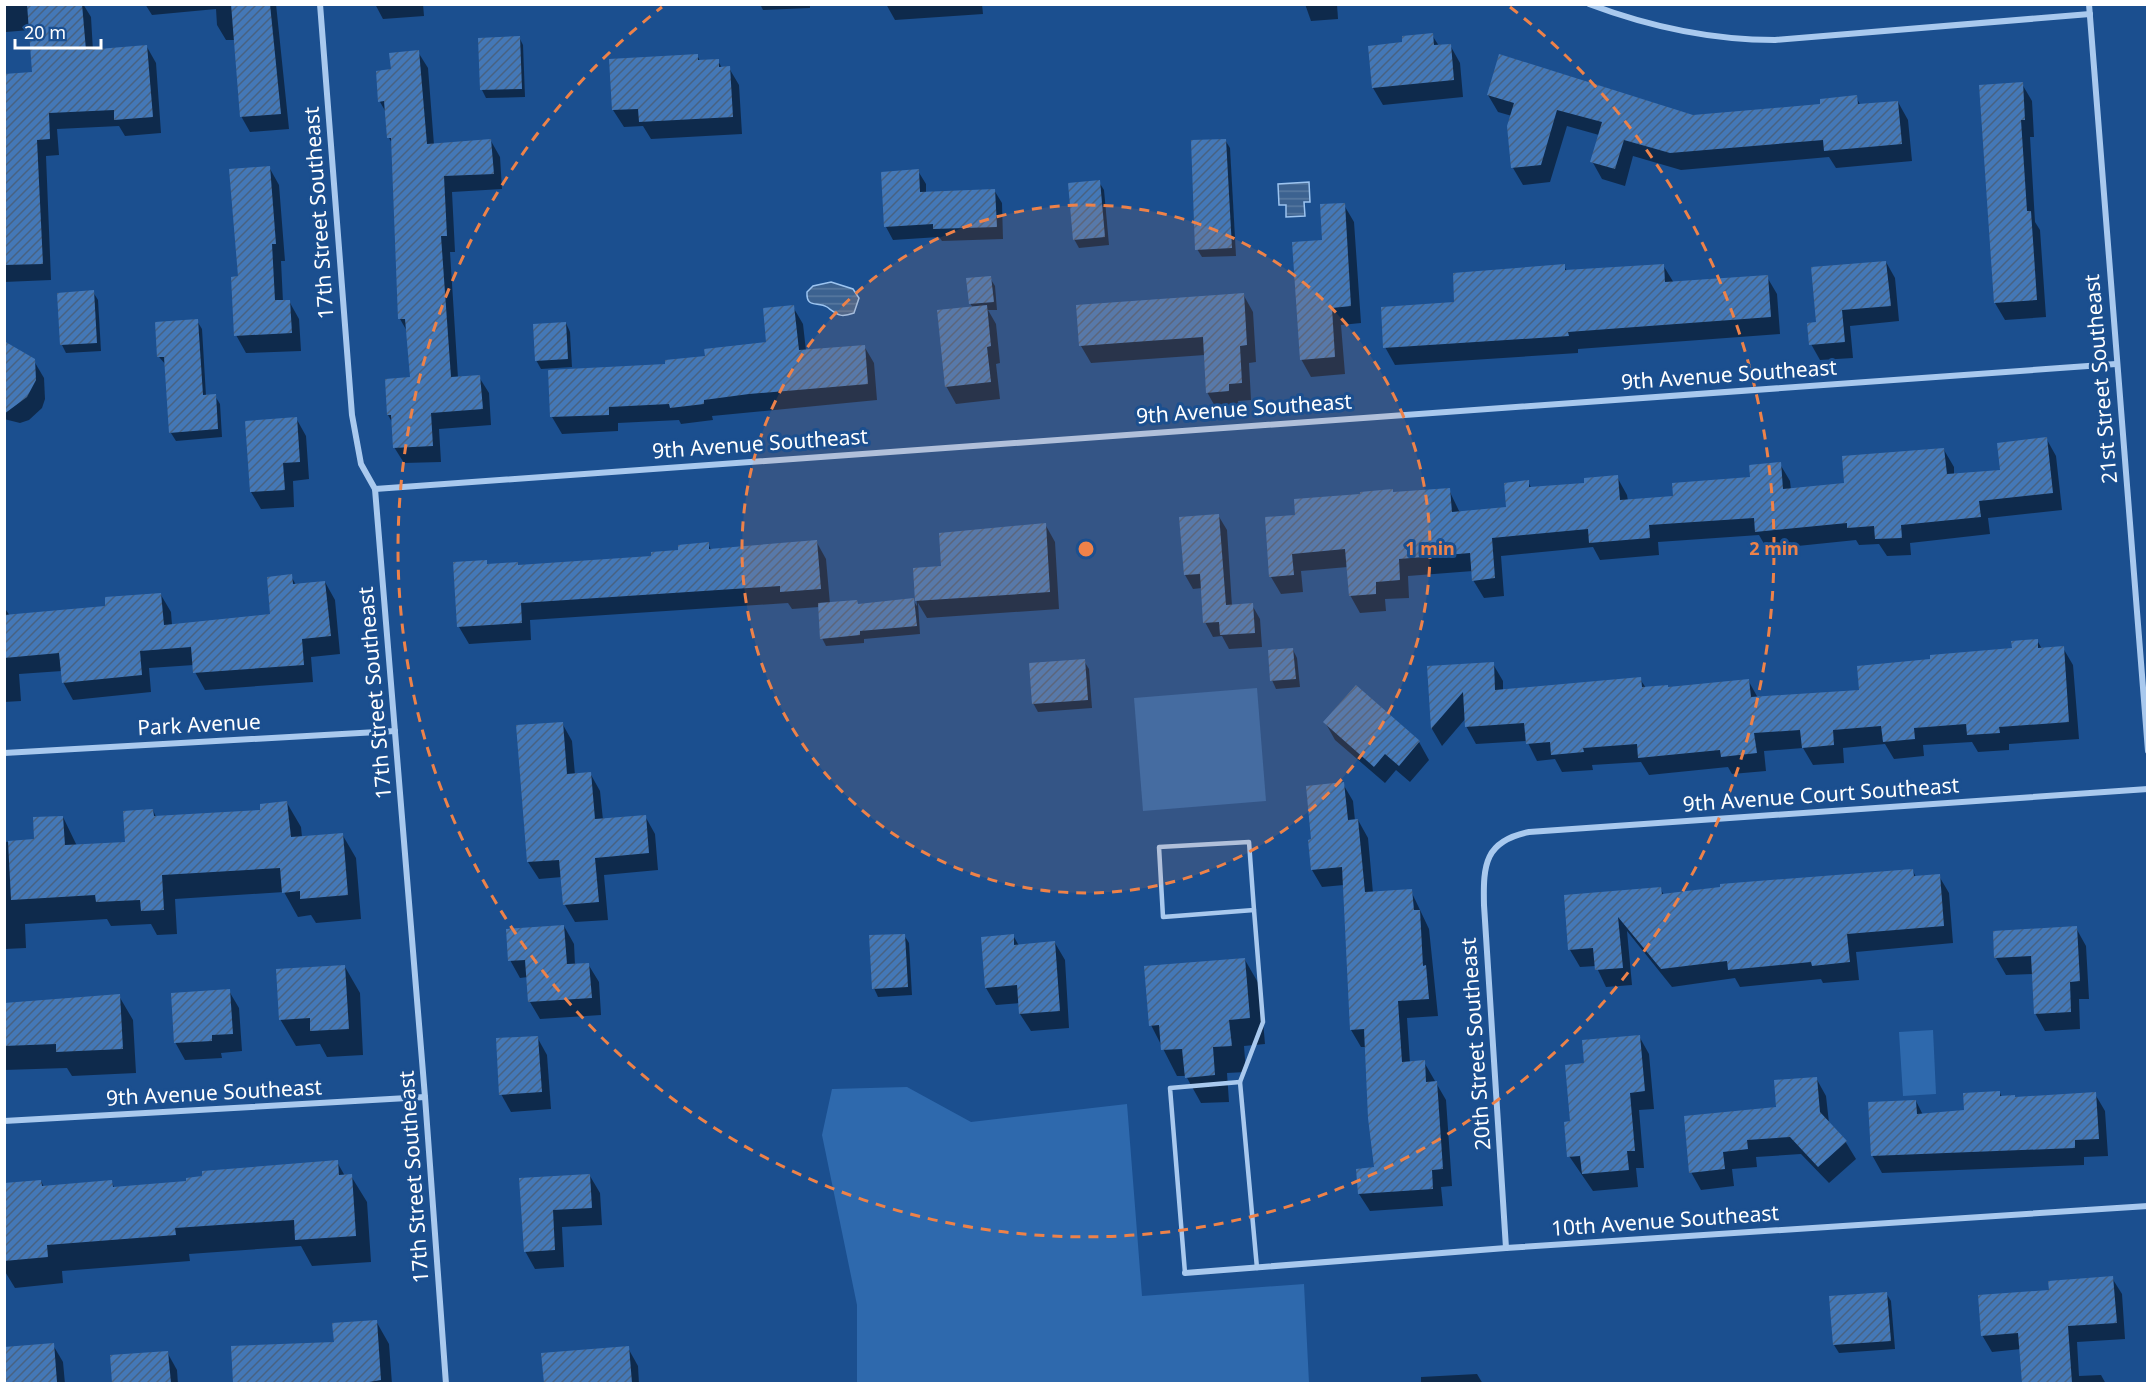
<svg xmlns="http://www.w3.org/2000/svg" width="2152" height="1388" font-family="'Noto Sans',sans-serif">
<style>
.grass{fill:#2e69ad}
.water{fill:url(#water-rules);stroke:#9cc4f0;stroke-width:1.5}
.shadow{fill:#0007}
.building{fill:url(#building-hatch)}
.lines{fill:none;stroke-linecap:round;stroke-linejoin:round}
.service{stroke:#a9c9ee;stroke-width:4.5}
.minor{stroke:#a9c9ee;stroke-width:6}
.ring{fill:none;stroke:#ee8249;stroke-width:3;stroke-dasharray:10 8}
.labels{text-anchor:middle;stroke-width:6;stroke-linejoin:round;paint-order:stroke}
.street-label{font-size:21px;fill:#fff;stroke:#1b4f8f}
.centre{fill:#ee8249;stroke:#1b4f8f;stroke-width:3}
.ring-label{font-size:18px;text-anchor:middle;font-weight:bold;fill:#ee8249;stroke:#1b4f8f;stroke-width:6;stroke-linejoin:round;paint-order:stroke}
</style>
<defs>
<pattern id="water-rules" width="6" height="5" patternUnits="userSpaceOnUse" patternTransform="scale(1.5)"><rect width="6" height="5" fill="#3c6290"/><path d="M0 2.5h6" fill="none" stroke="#597aa1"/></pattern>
<pattern id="building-hatch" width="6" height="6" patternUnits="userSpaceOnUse" patternTransform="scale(1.5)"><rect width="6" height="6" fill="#4478b7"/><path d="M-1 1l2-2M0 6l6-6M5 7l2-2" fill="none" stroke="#486282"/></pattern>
</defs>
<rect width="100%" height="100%" fill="#1b4f8f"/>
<g class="grass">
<polygon points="1257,688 1266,801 1143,811 1134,698"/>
<polygon points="1933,1030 1936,1094 1903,1096 1899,1032"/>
<polygon points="907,1087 971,1122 1127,1104 1142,1296 1304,1284 1309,1383 857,1383 857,1305 822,1135 832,1089"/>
</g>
<g class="water">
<polygon points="1309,182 1310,202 1304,202 1305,216 1286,217 1286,205 1279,205 1278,184"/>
<path d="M831,282L853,289L859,298L854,313C840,318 838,315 827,307C818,301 806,309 807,292L813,286Z"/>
</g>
<g class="shadow">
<polygon points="4,4 83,4 91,17 93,51 147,47 156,63 161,133 125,136 119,126 57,129 59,155 46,156 51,280 4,282 4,75 33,74 30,30 6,32"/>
<polygon points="145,4 276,4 289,129 250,132 241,116 235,40 226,40 217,25 216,9 152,15"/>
<polygon points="375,4 423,4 424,16 383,19"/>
<polygon points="760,4 810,4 810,8 763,10"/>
<polygon points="886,4 982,4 983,14 895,20"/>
<polygon points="1305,4 1337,4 1338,19 1311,21"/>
<polygon points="1432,35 1439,46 1450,45 1460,63 1463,97 1383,105 1373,88 1404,44"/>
<polygon points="519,37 523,45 525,97 486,98 482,90"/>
<polygon points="418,52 428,68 434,145 491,141 500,157 502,189 452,192 455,252 450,252 458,378 479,377 489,393 491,425 439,429 441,462 404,463 394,447 393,424 388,415 411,379 408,333 400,319 393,145 389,138 387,114 380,102 392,71"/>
<polygon points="697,55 700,61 718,61 722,68 729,68 739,85 742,134 651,139 643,126 624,127 613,110"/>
<polygon points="2022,84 2032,101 2034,137 2030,137 2035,222 2040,230 2046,317 2005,320 1995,303"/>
<polygon points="1488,95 1693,117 1822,106 1856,97 1861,106 1898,102 1908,120 1912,161 1836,168 1829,157 1681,170 1633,156 1625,186 1602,179 1592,161 1599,135 1567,126 1550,182 1523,185 1513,168 1512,116 1498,112"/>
<polygon points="1225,140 1230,148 1236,256 1202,257 1197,249"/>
<polygon points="269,167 279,185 285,261 281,261 283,302 289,301 299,319 301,351 246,353 236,335 239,278"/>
<polygon points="918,171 926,184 926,193 994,190 1002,203 1003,239 942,241 939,237 893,240 886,227"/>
<polygon points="1099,182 1104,190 1109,245 1079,248 1074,239"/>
<polygon points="1344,205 1354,222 1361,323 1341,325 1345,374 1311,377 1301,359 1324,241"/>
<polygon points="1886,262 1895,278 1899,321 1850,326 1853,358 1820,360 1811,344 1818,324"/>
<polygon points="1663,265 1674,283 1767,277 1777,294 1780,334 1578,349 1578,353 1395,365 1385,347 1456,304 1564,266 1567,271"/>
<polygon points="990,278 995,286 997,310 988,310 996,324 1000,363 996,364 1000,399 956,404 946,386 973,308 970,303"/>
<polygon points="93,292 98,300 101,351 66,353 62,345"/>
<polygon points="1243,294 1253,312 1256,362 1249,363 1251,400 1238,401 1239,408 1217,410 1207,392 1205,355 1091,363 1081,346"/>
<polygon points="793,307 803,324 806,351 864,346 874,363 877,400 712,416 713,420 681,424 679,420 618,423 618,431 562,434 552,417 667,365 768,343"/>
<polygon points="197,321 202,329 206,396 215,396 220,404 222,437 176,441 171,433 166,365 159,357"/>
<polygon points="566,323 570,332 572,367 541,369 536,360"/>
<polygon points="4,350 34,361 44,378 45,399 42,408 29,420 20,423 4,419"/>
<polygon points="296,418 306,436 309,479 293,481 294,507 261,509 251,492"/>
<polygon points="2046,438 2056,456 2062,510 1988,518 1990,534 1910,543 1911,555 1887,556 1879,544 1859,545 1856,540 1767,549 1759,535 1658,542 1659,555 1600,560 1593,547 1501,556 1504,596 1484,598 1473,580 1473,571 1408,576 1409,598 1385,599 1386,611 1360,613 1350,595 1348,567 1301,571 1303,592 1281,594 1271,577 1297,516 1361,496 1392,490 1394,494 1449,490 1460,513 1508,509 1528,482 1532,489 1586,484 1617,477 1627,495 1628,501 1674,497 1751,479 1780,464 1790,481 1791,490 1846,484 1944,450 1954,467 1954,475 2001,471"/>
<polygon points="1218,515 1227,530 1232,606 1252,605 1260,619 1262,647 1229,649 1222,636 1213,637 1205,622 1202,588 1193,589 1185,575"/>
<polygon points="1045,524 1055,542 1059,609 927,618 918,603 920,634 864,639 864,643 826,646 822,638 819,607 792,609 788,603 530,620 531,640 469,644 459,627 486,562 488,565 517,563 519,566 653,557 708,543 711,550 816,541 826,559 830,604 859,605 913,600 917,606 914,569 943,567"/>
<polygon points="291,576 296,585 325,582 335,600 340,654 311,657 313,682 205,690 195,672 194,665 149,668 151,692 73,700 63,682 62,671 19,674 21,701 4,702 4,607 10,616 107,608 161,595 171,612 172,625 272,616"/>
<polygon points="2037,640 2042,649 2063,648 2073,665 2079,739 2009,744 2009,750 1978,752 1972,742 1923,745 1924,756 1894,759 1885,744 1843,748 1844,763 1813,765 1803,748 1764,751 1766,771 1732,774 1728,767 1649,775 1641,762 1592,765 1593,770 1562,772 1555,759 1537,761 1527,741 1476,744 1466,726 1466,718 1442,746 1432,729 1429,667 1493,664 1503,681 1503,691 1640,679 1646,688 1669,689 1748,680 1758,698 1860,691 2013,650"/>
<polygon points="1293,650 1297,658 1300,687 1276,689 1272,680"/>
<polygon points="1084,661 1089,669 1092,708 1038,712 1033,703"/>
<polygon points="1356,687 1419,742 1429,760 1410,782 1396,770 1385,783 1335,740 1325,722"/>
<polygon points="562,723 572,741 575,775 590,773 600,791 603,820 645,816 655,834 658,870 604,875 608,920 575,922 565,905 562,877 539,879 528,862"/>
<polygon points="1343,784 1353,801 1355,821 1358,820 1368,838 1373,893 1411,891 1429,929 1438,1016 1407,1018 1410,1063 1424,1062 1446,1100 1452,1186 1441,1187 1443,1206 1370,1211 1359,1194 1358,1170 1376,1169 1366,1047 1361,1047 1351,1030 1344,885 1322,887 1312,870 1313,841"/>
<polygon points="287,803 301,827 302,837 342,834 356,858 361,919 316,923 311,915 298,917 284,892 175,899 177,934 157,935 151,924 111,926 107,919 25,924 26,948 5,949 4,842 35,840 63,817 77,846 126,843 153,810 156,817 262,811"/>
<polygon points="1913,871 1916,877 1939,876 1949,893 1953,943 1856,952 1859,980 1823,983 1821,979 1740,987 1735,978 1672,987 1627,931 1632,985 1606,987 1596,966 1580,967 1570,950 1660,888 1664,895"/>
<polygon points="564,926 574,944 575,965 588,964 599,982 601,1015 540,1019 530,1002 528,977 520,978 510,960"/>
<polygon points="2076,928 2086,946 2089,999 2079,999 2080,1029 2045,1031 2035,1013 2033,974 2006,975 1996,958"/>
<polygon points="904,935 909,943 912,995 878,997 874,988"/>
<polygon points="1013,935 1019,946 1055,943 1065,960 1069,1028 1031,1031 1020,1014 1020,1003 996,1005 986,988"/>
<polygon points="1245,960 1260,986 1265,1044 1244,1046 1246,1072 1227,1073 1229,1102 1201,1103 1186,1076 1177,1076 1151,1025"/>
<polygon points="345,967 360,993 363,1055 327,1057 320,1044 296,1046 280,1019"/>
<polygon points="229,991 239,1008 242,1051 221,1053 222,1058 185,1060 175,1042"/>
<polygon points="119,996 133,1020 136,1073 72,1076 67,1068 4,1070 4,1005"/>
<polygon points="1639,1036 1649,1054 1654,1109 1639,1110 1644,1168 1636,1168 1638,1187 1593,1191 1569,1156 1585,1064"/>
<polygon points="537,1037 547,1055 551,1109 511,1112 501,1094"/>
<polygon points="1816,1078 1826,1096 1829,1123 1845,1141 1856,1159 1829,1183 1801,1154 1756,1157 1757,1167 1732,1169 1734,1186 1701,1190 1691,1172"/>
<polygon points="2000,1093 2002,1097 2015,1098 2095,1094 2105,1111 2108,1156 2084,1157 2084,1165 1882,1173 1872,1155 1916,1101 1923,1115 1966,1112"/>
<polygon points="337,1162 345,1176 351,1176 367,1202 371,1262 312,1266 301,1246 189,1254 190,1261 62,1271 63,1283 15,1288 4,1270 4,1198 41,1181 44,1187 111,1181 115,1189 188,1183"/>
<polygon points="590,1176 600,1193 602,1225 562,1227 564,1267 535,1269 525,1251 521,1180"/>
<polygon points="2112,1278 2122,1294 2125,1339 2077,1342 2079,1376 2101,1375 2106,1384 2023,1384 2021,1349 1992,1352 1982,1335 2051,1291"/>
<polygon points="1886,1293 1891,1301 1895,1349 1839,1353 1834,1345"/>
<polygon points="376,1321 389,1344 392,1384 235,1384 233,1348 335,1344"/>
<polygon points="53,1345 63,1362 65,1384 4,1384 4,1348"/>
<polygon points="628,1348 638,1366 639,1384 545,1384 543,1354"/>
<polygon points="167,1352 177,1370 178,1384 113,1384 111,1356"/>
<polygon points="1477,1374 1483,1384 1421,1384 1421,1377"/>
</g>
<g class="building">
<polygon points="27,4 82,4 86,50 147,45 153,117 114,120 114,110 49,113 50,139 37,140 43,264 4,265 4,74 32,72"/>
<polygon points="231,4 270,4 281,114 240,117"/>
<polygon points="1433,33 1434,45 1451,44 1454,80 1372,88 1368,46 1402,42 1402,36"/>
<polygon points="520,36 522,89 480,90 478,38"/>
<polygon points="419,50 427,144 491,139 494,174 444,176 447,236 441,236 451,377 480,375 483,409 431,413 433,446 393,448 391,415 387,415 385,379 410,377 405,319 398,319 391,138 387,138 384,101 378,102 376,71 391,69 389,53"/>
<polygon points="698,54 698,60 719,59 719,67 730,66 733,117 639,122 638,109 612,110 609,59"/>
<polygon points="1499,54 1693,115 1820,104 1820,99 1857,95 1858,104 1898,101 1902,144 1824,151 1823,140 1670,153 1624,140 1615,169 1590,162 1602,122 1557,110 1541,165 1511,168 1507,126 1514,103 1487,95"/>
<polygon points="2023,82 2025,120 2021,120 2027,211 2031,211 2037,300 1994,303 1979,85"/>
<polygon points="1226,139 1232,248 1195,250 1191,140"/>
<polygon points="270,166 276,244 272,244 275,300 290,300 292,333 234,336 231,277 238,276 229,169"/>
<polygon points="919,169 920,192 995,189 997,227 933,229 933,224 884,227 881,172"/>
<polygon points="1100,180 1105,237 1073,240 1068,183"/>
<polygon points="1345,203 1351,306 1332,308 1335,357 1300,360 1292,242 1322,240 1320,204"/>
<polygon points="1886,261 1891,306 1842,310 1845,342 1809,345 1807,323 1816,322 1811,267"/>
<polygon points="1565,264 1565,270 1664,264 1665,282 1768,275 1771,317 1568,332 1569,336 1383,348 1381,307 1454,302 1453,273"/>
<polygon points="991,276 994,302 969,304 966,278"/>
<polygon points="94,290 97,343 60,345 57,293"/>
<polygon points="1244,293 1247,345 1240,346 1242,383 1229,384 1229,391 1206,393 1203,337 1079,346 1076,305"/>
<polygon points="794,305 799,350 865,345 868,384 749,394 704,400 704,404 670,408 669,404 609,407 609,415 550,417 548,370 665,364 665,360 705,356 704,349 766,342 763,308"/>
<polygon points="987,305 991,346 987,347 991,382 945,387 937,310"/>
<polygon points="198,319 203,395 216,394 218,429 169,433 164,357 157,357 155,322"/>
<polygon points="566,322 568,359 535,361 533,324"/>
<polygon points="4,341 35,359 36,380 27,397 4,414"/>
<polygon points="297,417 300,462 283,463 285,490 250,492 245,421"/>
<polygon points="2047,437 2053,493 1979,501 1981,517 1901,525 1902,538 1875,539 1874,526 1847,528 1847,523 1755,532 1754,518 1649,525 1650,538 1589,543 1588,529 1492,538 1495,578 1472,581 1470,553 1399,559 1400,580 1376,582 1376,594 1349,596 1345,549 1292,554 1294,575 1269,577 1265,517 1295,515 1294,499 1360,494 1360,492 1393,489 1393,492 1450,488 1452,512 1506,507 1504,483 1529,480 1529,487 1584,483 1584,478 1618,475 1620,500 1673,496 1672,483 1750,477 1749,465 1781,462 1783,489 1844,483 1842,456 1944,448 1947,474 2000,470 1997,443"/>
<polygon points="1219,514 1226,605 1253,603 1255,633 1220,635 1219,622 1203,623 1200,574 1184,575 1179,517"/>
<polygon points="1046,523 1050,592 915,601 913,568 941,566 939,533"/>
<polygon points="817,540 821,589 780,592 780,586 521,603 522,623 457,627 453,562 487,560 487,564 518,562 518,565 651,556 651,552 678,550 678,545 709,542 709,549"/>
<polygon points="292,574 293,584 325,581 331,636 302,639 304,665 193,673 191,647 140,651 142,675 62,683 59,653 4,658 4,615 105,606 105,597 161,593 164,625 270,614 267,577"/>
<polygon points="914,598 917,626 860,631 860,635 820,639 818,603 857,600 858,604"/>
<polygon points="2038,639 2038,648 2064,646 2069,722 1999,727 2000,733 1967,735 1966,724 1914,728 1915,739 1883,742 1881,726 1833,730 1834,745 1802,748 1800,730 1754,733 1757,753 1721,757 1720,750 1638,758 1637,744 1583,748 1584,752 1551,755 1550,742 1526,744 1524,723 1465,727 1463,692 1431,729 1427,666 1494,662 1495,690 1641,677 1642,687 1668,685 1668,687 1749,679 1751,697 1859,690 1857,666 1930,659 1930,655 2012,648 2011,641"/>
<polygon points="1293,648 1296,679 1270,681 1268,650"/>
<polygon points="1085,659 1088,700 1032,704 1029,663"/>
<polygon points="1356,685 1420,741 1399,766 1385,754 1374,767 1323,722"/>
<polygon points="563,722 567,774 591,772 595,819 646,815 649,853 595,858 599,902 563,905 559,860 527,862 516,725"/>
<polygon points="1344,782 1348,820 1358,819 1365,892 1412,889 1414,910 1420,910 1423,966 1426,965 1429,999 1398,1001 1402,1062 1425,1060 1426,1082 1437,1081 1443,1169 1432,1170 1433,1189 1358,1194 1356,1169 1374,1167 1368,1118 1364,1029 1350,1030 1342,867 1311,870 1308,840 1311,839 1306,786"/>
<polygon points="287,801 291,837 343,833 348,895 300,899 300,891 282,893 280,868 162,875 164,910 141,911 140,900 96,902 95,895 11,900 8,841 34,839 33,817 63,816 65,845 125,842 123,811 153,809 154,816 260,810 260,804"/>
<polygon points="1913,869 1914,876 1940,874 1944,926 1847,934 1850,962 1812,966 1811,962 1728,970 1727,961 1661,969 1618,917 1623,968 1595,970 1593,948 1568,950 1564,895 1661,887 1662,894 1720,887 1720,884"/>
<polygon points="564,925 567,964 589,963 592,998 528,1002 525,960 508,961 506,929"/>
<polygon points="2077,926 2080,981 2070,982 2071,1012 2034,1014 2031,956 1994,958 1993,931"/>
<polygon points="905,934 908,987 872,989 869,935"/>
<polygon points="1014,934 1014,945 1055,941 1060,1011 1019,1014 1017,985 985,988 981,937"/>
<polygon points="1245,958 1250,1018 1229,1020 1232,1046 1213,1047 1215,1075 1185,1078 1182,1049 1161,1050 1159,1025 1149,1026 1144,966"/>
<polygon points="345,965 349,1029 310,1031 310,1018 279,1020 276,969"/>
<polygon points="230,989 233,1034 212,1035 212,1041 174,1043 171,993"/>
<polygon points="120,994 123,1049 56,1052 56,1044 4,1046 4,1003"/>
<polygon points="1640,1035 1645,1091 1630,1093 1635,1151 1627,1151 1629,1170 1582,1174 1580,1156 1567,1157 1564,1122 1570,1121 1565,1065 1584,1063 1582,1040"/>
<polygon points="538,1036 542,1092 499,1095 496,1038"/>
<polygon points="1817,1077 1820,1112 1847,1141 1818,1167 1790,1137 1747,1140 1748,1149 1723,1152 1725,1169 1689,1173 1684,1116 1776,1107 1774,1080"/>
<polygon points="2000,1091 2000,1096 2015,1095 2015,1097 2096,1092 2099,1139 2075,1140 2075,1148 1871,1156 1868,1102 1916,1100 1917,1114 1964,1110 1963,1093"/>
<polygon points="338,1160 339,1175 352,1174 356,1236 295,1240 294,1220 175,1228 176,1235 47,1245 48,1257 4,1261 4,1183 41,1180 42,1186 112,1180 113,1187 186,1181 186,1178 202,1176 202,1171"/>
<polygon points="590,1174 592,1208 553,1210 555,1250 524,1252 519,1178"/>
<polygon points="2113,1276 2117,1323 2068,1326 2072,1383 2022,1383 2018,1333 1981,1336 1978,1295 2049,1290 2048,1281"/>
<polygon points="1887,1292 1891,1341 1833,1345 1829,1296"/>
<polygon points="377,1320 381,1380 363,1383 233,1383 231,1346 334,1342 332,1323"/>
<polygon points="54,1343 57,1382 4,1383 4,1347"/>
<polygon points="629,1346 632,1383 544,1383 541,1353"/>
<polygon points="168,1351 171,1383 112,1383 110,1355"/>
</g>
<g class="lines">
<g class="service">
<polygon points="1249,842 1254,910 1163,917 1159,847"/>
<polyline points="1240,1082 1263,1022 1254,910"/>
<polyline points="1185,1273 1170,1088 1240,1082 1257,1268"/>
</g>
<g class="minor">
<polyline points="320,4 352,415 361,464 375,489 425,1097 446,1384"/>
<path d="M1589,4C1650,27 1710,40 1775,40L2090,14"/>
<polyline points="2089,4 2148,751"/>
<polyline points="375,489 2116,364"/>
<polyline points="4,753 395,731"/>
<polyline points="4,1121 425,1097"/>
<path d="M1506,1248L1484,905C1483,864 1485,841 1529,832L2148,789"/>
<polyline points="1185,1273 1506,1248 2148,1206"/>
</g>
</g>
<circle cx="1086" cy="549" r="344" fill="#ee8249" fill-opacity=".12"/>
<g class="ring">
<circle cx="1086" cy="549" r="344"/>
<path d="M1510 7A688 688 0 1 1 662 7"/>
</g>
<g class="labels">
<g class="street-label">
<text transform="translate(319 213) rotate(-94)" y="7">17th Street Southeast</text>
<text transform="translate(1729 375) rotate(-4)" y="7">9th Avenue Southeast</text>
<text transform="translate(2101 379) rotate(-95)" y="7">21st Street Southeast</text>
<text transform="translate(1244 409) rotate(-4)" y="7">9th Avenue Southeast</text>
<text transform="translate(760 444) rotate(-4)" y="7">9th Avenue Southeast</text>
<text transform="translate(375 693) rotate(-95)" y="7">17th Street Southeast</text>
<text transform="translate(199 725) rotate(-3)" y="7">Park Avenue</text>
<text transform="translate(1821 795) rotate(-4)" y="7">9th Avenue Court Southeast</text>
<text transform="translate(1476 1044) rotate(-94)" y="7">20th Street Southeast</text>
<text transform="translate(214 1093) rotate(-3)" y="7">9th Avenue Southeast</text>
<text transform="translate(414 1177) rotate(-94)" y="7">17th Street Southeast</text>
<text transform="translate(1665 1221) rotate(-4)" y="7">10th Avenue Southeast</text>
</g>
</g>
<circle cx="1086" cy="549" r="9" class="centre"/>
<g class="ring-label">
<text x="1430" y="555">1 min</text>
<text x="1774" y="555">2 min</text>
</g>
<rect width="2152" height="1388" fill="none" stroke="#ffffff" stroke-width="12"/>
<path d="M15 39v9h86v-9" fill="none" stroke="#ffffff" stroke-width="3"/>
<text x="24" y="39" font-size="18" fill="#ffffff" stroke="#1b4f8f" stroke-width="4.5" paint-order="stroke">20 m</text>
</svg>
